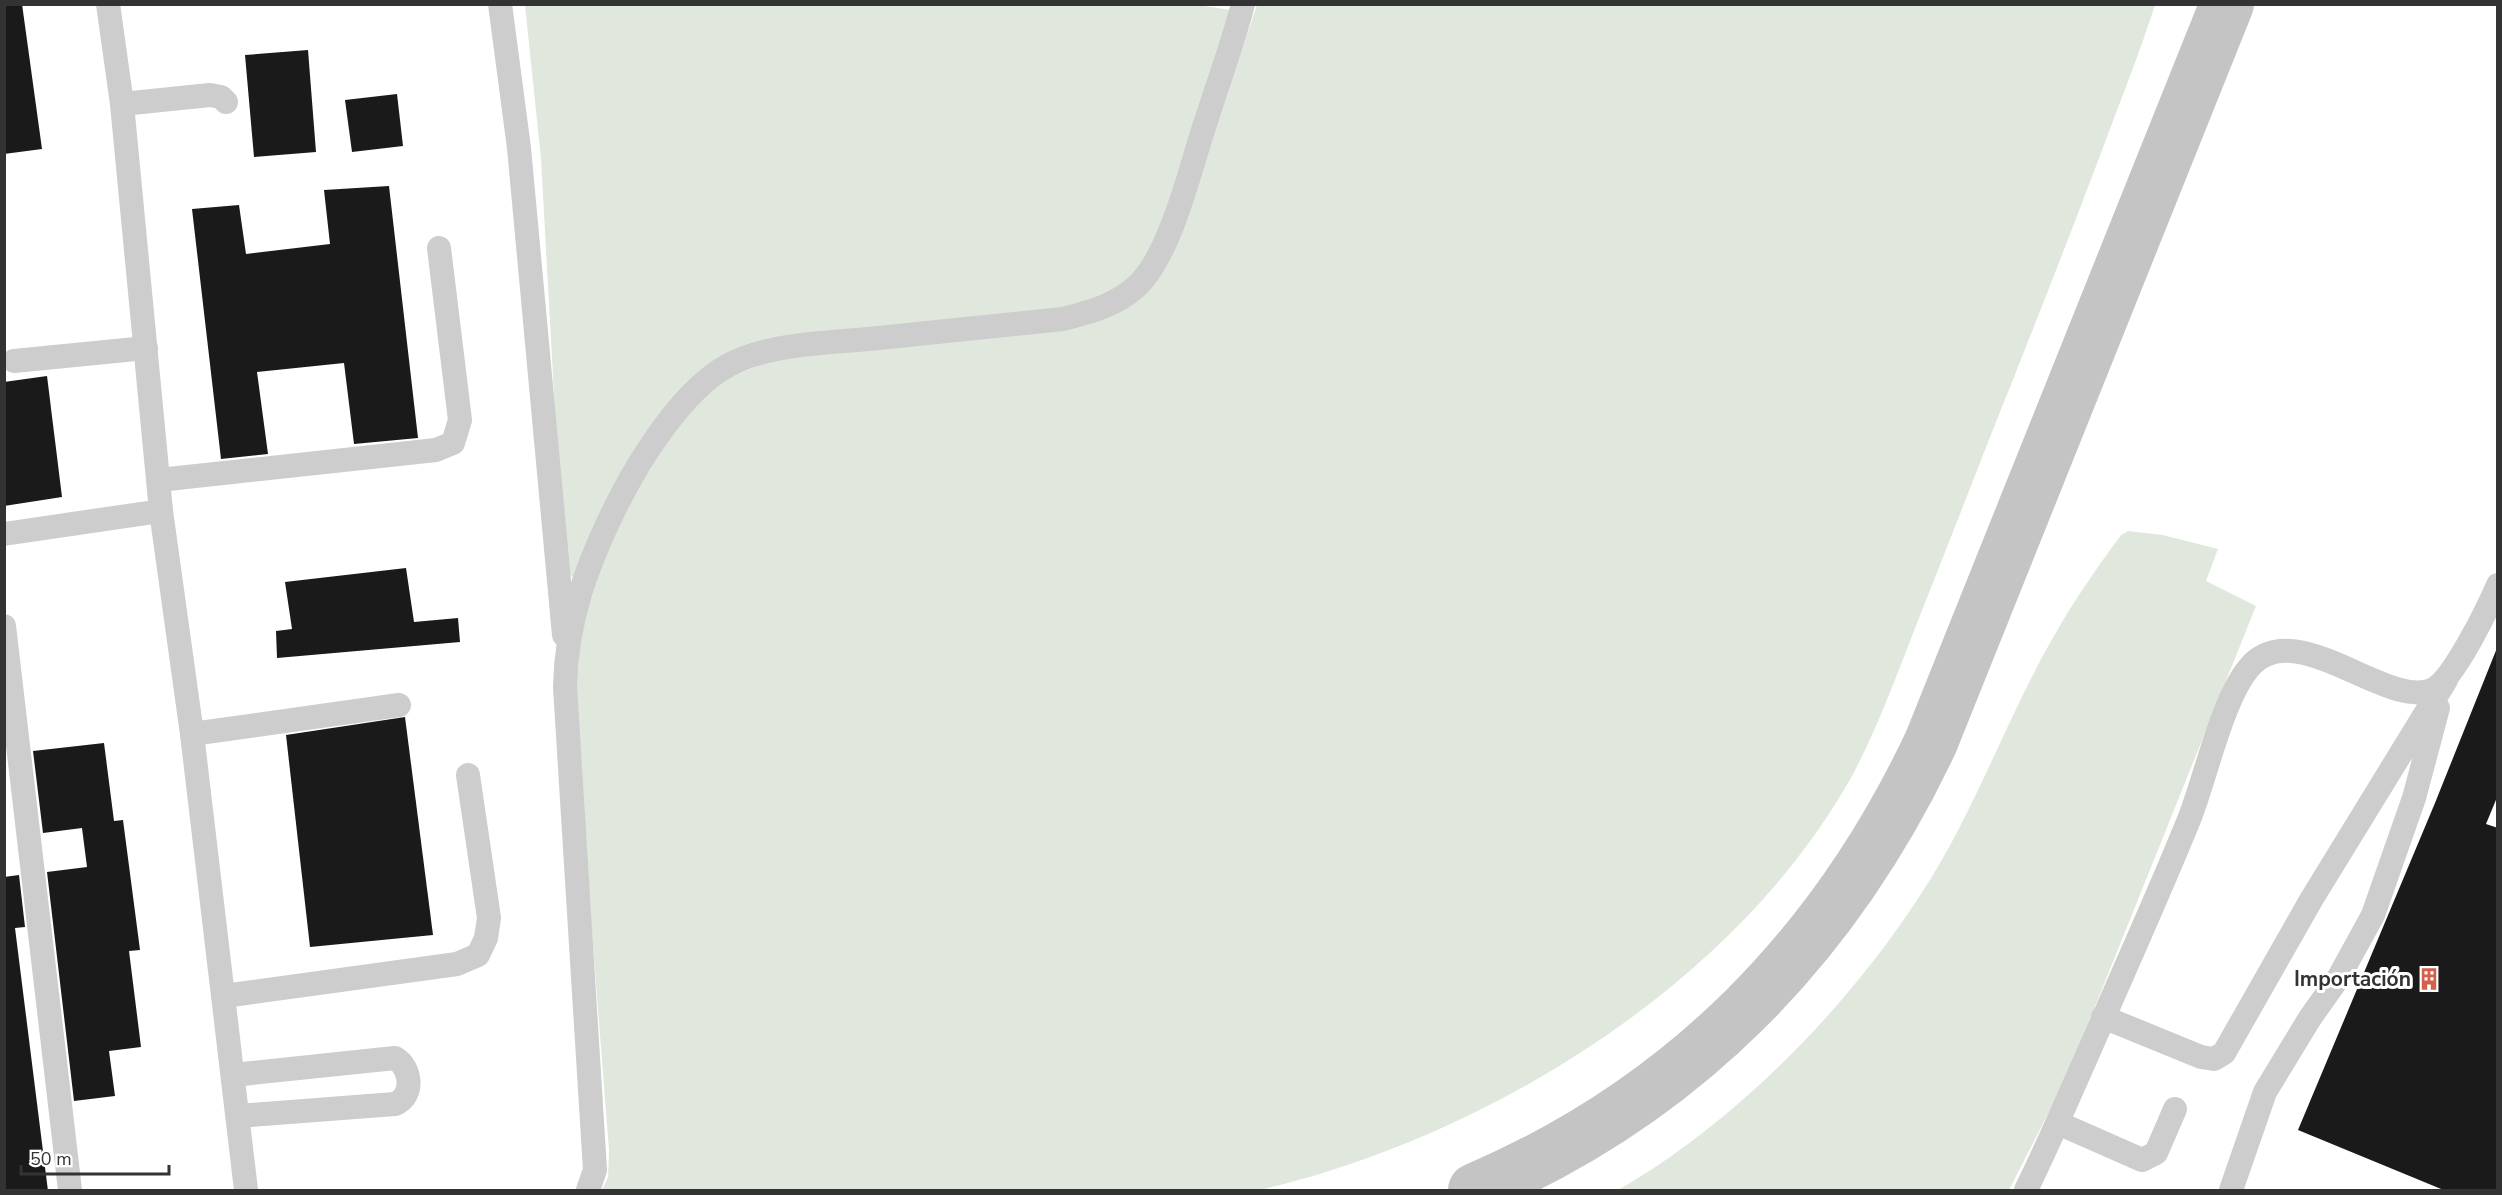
<svg xmlns="http://www.w3.org/2000/svg" width="2502" height="1195" font-family="'Nunito Sans',sans-serif">
<style>
.green{fill:#e0e8dd}
.lines{fill:none;stroke-linecap:round;stroke-linejoin:round}
.taxiway{stroke:#c4c4c4;stroke-width:54}
.building{fill:#1a1a1a}
.minor{stroke:#cdcdcd;stroke-width:24}
.labels{text-anchor:middle;stroke-width:6;stroke-linejoin:round;paint-order:stroke}
.poi-label{font-size:21px;font-weight:bold;fill:#333;stroke:#fff;text-anchor:end}
</style>
<rect width="100%" height="100%" fill="#fff"/>
<g class="green">
<path d="M1191,4L1231,10L1156,240C1133,283 1118,290 1075,308L725,356L574,577L564,575L541,159L525,5Z"/>
<path d="M1257,5H2155C2140,52 2121,99 2104,145C2068,241 2030,337 1992,432C1966,499 1940,565 1914,631C1895,680 1877,729 1852,776C1736,984 1488,1137 1260,1190H602L608,1177L609,1150L574,703L581,611L617,523L675,429L704,394L736,374L796,352L1100,317L1188,210Z"/>
<path d="M2128,531L2163,535L2218,549L2206,581L2256,606L2092,1014L2054,1102L2009,1190H1618C1750,1115 1884,971 1955,836C1991,768 2019,695 2058,629C2077,596 2099,565 2121,535Z"/>
</g>
<g class="lines">
<path class="taxiway" d="M1475,1190C1684,1101 1835,946 1931,742L2227,4"/>
</g>
<g class="building">
<polygon points="4,4 22,4 42,149 4,154"/>
<polygon points="308,50 316,152 254,157 245,55"/>
<polygon points="397,94 403,146 352,152 345,100"/>
<polygon points="389,186 418,438 354,444 344,363 257,372 268,454 221,459 192,209 239,205 246,254 330,244 324,190"/>
<polygon points="47,376 62,497 4,506 4,382"/>
<polygon points="406,568 414,622 458,618 460,642 277,658 276,631 292,629 285,582"/>
<polygon points="2497,648 2498,795 2486,824 2498,828 2498,1191 2446,1191 2298,1130 2435,803"/>
<polygon points="405,717 433,935 310,947 286,735"/>
<polygon points="104,743 114,821 123,820 140,950 129,951 141,1047 109,1051 115,1096 74,1101 47,872 87,867 82,828 43,833 33,751"/>
<polygon points="19,875 25,927 15,928 48,1191 4,1191 4,877"/>
</g>
<g class="lines">
<g class="minor">
<polyline points="108,4 122,104 161,511 192,734 246,1190"/>
<polyline points="500,4 519,148 564,635"/>
<polyline points="122,104 210,95 221,97 226,102"/>
<polyline points="14,361 146,348"/>
<polyline points="159,480 436,450 453,443 460,420 439,248"/>
<polyline points="4,534 161,511"/>
<polyline points="4,626 70,1190"/>
<polyline points="192,734 399,705"/>
<polyline points="224,996 457,964 478,955 486,938 489,918 468,775"/>
<polyline points="2103,1017 2201,1057 2214,1059 2224,1053 2311,900 2446,680"/>
<path d="M233,1075L395,1058C411,1067 415,1096 395,1104L238,1116"/>
<polyline points="2058,1123 2142,1160 2156,1153 2175,1109"/>
<path d="M588,1190L595,1170L565,687C566,621 587,565 616,506C639,460 682,391 727,366C765,344 826,343 869,339C933,332 998,326 1063,319C1090,312 1115,306 1137,286C1172,253 1191,164 1207,118C1219,80 1233,43 1243,4"/>
<path d="M2026,1190C2054,1133 2078,1075 2104,1017C2133,950 2163,884 2190,817C2206,776 2222,701 2248,669C2293,611 2388,712 2434,689C2454,678 2488,608 2498,585"/>
<polyline points="2231,1190 2265,1092 2310,1018 2339,977 2373,915 2414,798 2438,708"/>
</g>
</g>
<defs>
<g id="building-bare" transform="scale(1.8)"><path d="M-4-6H4V6H1V3H-1V6H-4ZM-2.5-4.3h1.7v1.8h-1.7ZM.8-4.3h1.7v1.8H.8ZM-2.5-1h1.7V.8h-1.7ZM.8-1h1.7V.8H.8Z" fill="#d3604c" stroke="#fff" stroke-width="2.5" paint-order="stroke"/></g>
</defs>
<g fill-rule="evenodd">
<use href="#building-bare" x="2429" y="979"/>
</g>
<g class="labels">
<g class="poi-label">
<text x="2411" y="986">Importación</text>
</g>
</g>
<rect width="2502" height="1195" fill="none" stroke="#333333" stroke-width="12"/>
<path d="M21 1165v9h148v-9" fill="none" stroke="#333333" stroke-width="3"/>
<text x="30" y="1165" font-size="18" fill="#333333" stroke="#ffffff" stroke-width="4.5" paint-order="stroke">50 m</text>
</svg>
